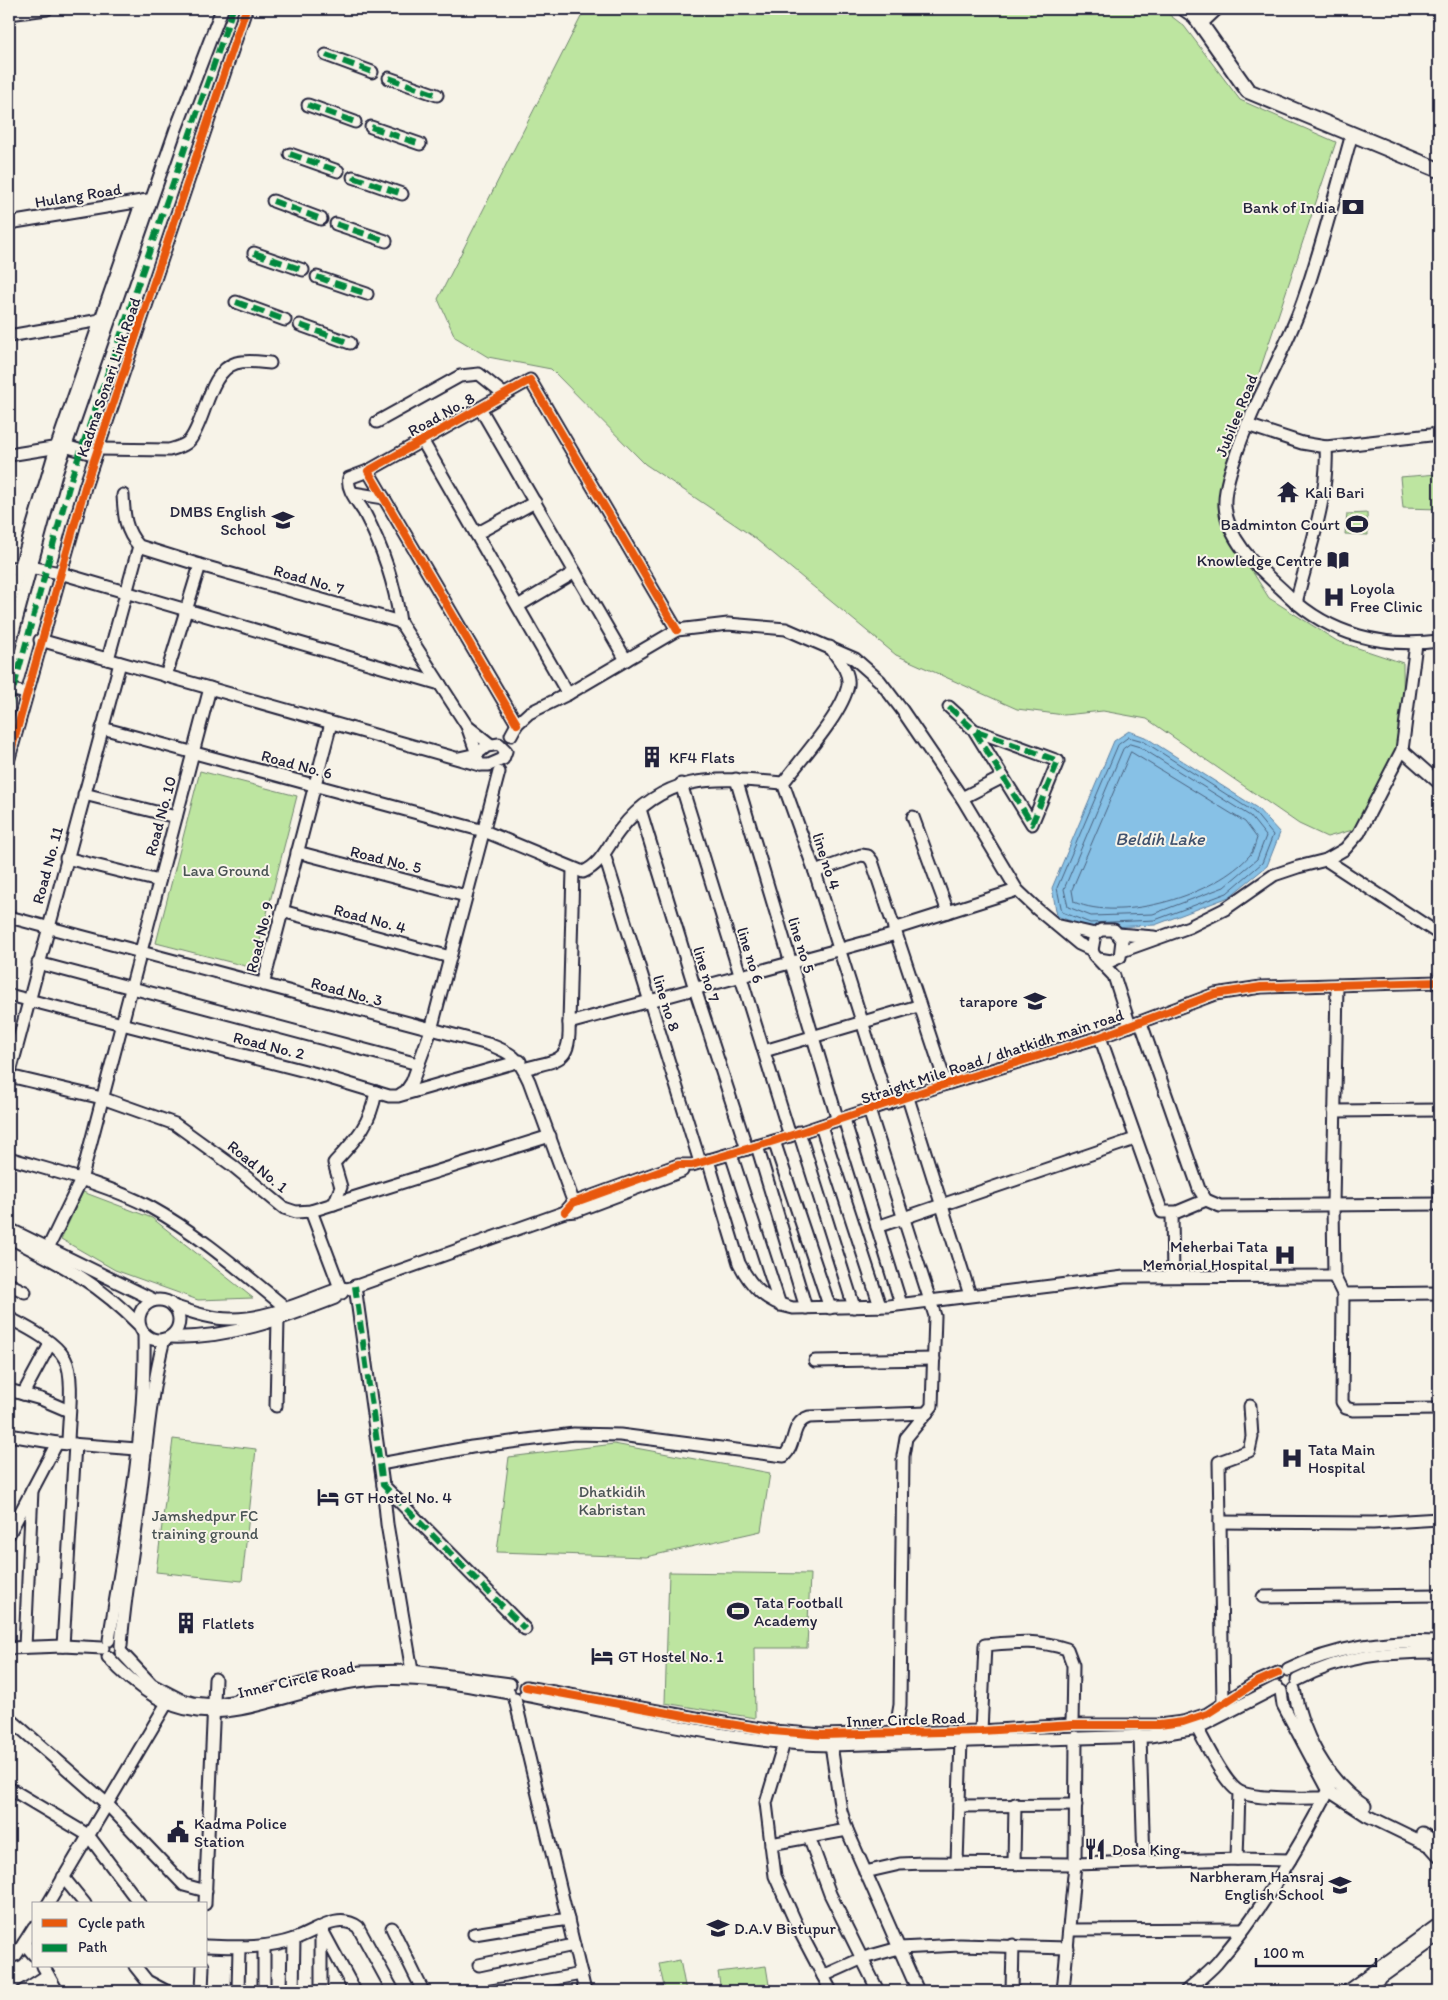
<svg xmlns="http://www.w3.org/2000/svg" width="1448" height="2000" font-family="Itim,sans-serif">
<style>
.green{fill:#bde5a0;stroke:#70846e}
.water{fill:#87c1e6;stroke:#5f81a2}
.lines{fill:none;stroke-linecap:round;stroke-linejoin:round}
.shore{stroke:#4a627f;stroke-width:1}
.minor-casing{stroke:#22223b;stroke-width:15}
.major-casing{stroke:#22223b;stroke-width:18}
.minor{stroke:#f7f3e8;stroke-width:11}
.major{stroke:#f7f3e8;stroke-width:14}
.quiet{stroke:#00873e;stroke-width:6;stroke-dasharray:12 6;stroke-linecap:butt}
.cycleway-casing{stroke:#f7f3e8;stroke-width:11}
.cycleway{stroke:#e8590c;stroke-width:8}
.labels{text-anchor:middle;stroke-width:4;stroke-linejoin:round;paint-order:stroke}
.street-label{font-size:16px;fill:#22223b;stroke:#f7f3e8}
.poi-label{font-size:16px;fill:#22223b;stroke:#f7f3e8;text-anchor:start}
.park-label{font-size:16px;fill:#495354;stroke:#f7f3e8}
.water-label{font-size:18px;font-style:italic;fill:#40526e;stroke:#f7f3e8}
</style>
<rect width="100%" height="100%" fill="#f7f3e8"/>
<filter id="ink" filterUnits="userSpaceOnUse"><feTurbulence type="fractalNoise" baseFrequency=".02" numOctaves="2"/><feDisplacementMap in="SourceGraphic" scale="10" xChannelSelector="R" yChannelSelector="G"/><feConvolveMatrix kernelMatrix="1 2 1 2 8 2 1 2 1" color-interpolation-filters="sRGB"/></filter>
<g filter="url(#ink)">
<g class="green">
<polygon points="585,9 1162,9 1184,26 1240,100 1336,142 1230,460 1222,523 1269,598 1337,641 1403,663 1404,744 1371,809 1353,830 1327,837 1299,824 1147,719 1103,711 1064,715 1017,709 896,655 752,536 645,464 551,369 488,357 455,337 438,299"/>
<polygon points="1438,474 1439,509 1403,508 1400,477"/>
<polygon points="1367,513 1368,535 1345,534 1347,514"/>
<polygon points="200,771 297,796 253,968 156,943"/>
<polygon points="83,1192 152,1218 253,1298 198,1300 115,1270 61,1239"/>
<polygon points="173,1439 256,1449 242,1581 156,1572"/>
<polygon points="614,1444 770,1473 761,1531 646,1557 497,1552 509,1457"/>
<polygon points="669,1572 810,1574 807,1648 754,1648 755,1718 665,1703"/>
<polygon points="680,1960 686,1991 665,1991 659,1964"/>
<polygon points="766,1966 770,1991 721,1991 718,1972"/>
</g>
<polygon class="water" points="1129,731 1145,737 1257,808 1280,833 1267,866 1229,897 1155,925 1089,928 1057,916 1052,888 1114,741"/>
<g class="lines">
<g class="shore">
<polygon points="1129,737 1143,741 1254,812 1273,835 1262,863 1227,893 1155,920 1090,923 1062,912 1057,888 1118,745"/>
<polygon points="1130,744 1140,747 1250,816 1266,836 1257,859 1224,887 1153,914 1091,916 1068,907 1064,889 1123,749"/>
<path d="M1131,752L1245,822L1257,838C1255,843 1254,851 1250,855C1216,895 1122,923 1074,902L1072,890Z"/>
</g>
<g class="minor-casing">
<g id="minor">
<polyline points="9,14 47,9"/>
<polyline points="1201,24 1217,9"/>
<polyline points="326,55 372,72"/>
<polyline points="389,78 437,95"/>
<polyline points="308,105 355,122"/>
<polyline points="371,127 420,144"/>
<path d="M1352,134C1336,190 1322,247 1303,301C1284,355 1252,404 1235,458C1230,472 1224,490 1225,506C1228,545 1263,571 1289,596C1330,635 1384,648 1439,641"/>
<polyline points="290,154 338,171"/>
<polyline points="353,177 402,194"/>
<polyline points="273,201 321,219"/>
<polyline points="9,223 148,200"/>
<polyline points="336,224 386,241"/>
<polyline points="254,253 303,270"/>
<polyline points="317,277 367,294"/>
<polyline points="236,302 285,320"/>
<polyline points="300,325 350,343"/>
<polyline points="9,336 106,319"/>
<polyline points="480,408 626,660"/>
<polyline points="377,422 460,376 479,374 504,394"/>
<polyline points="1247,425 1302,443 1326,447 1439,434"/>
<polyline points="422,440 568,694"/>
<path d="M98,449L169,450C176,448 185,446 190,440C206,419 209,371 236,363C247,360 259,362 270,363"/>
<polyline points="9,455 65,446 96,455"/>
<path d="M368,471L349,478C346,489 358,502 364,512C382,546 395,584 400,622"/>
<polyline points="353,493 384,498"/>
<path d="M123,495C124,515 125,531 139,546L200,565"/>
<polyline points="476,534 535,502"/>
<polyline points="9,568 30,567 60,573 440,684"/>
<path d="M1296,603C1308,553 1329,498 1326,447"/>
<polyline points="9,605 56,448 142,201"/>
<polyline points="518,606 575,572"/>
<polyline points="40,640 480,765"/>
<polyline points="9,647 56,474 176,129 222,9"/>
<path d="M830,647C837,658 850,671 848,685C843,713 801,759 783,783L815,872L888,1104"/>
<polyline points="108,659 139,546"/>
<polyline points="166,676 200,565 400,622 467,726"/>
<polyline points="9,689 26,693"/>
<polyline points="949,707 974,730 1032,824 1058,761 974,730"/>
<polyline points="517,724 368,471 530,380 677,630"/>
<path d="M102,728L484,831L583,872C602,864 607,846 620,830C666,771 717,778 783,783"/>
<polyline points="511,735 517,724 529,713 568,694 677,630 728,624 786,629 855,659 880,681 902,710 962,798 1017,890 1037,909 1079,944 1092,950"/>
<polygon points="499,744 506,751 503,759 489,765 480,765 476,757 478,753 487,746"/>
<polyline points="1402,750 1439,783"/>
<polyline points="9,758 85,487 246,9"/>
<polyline points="459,758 477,754 467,726 491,745"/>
<polyline points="736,779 838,1121"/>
<polyline points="681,784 790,1136"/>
<polyline points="84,794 176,817"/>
<polyline points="962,798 1003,777"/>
<polyline points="640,809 695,989 747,1149"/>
<polyline points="913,817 948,912"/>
<polyline points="297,852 466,896"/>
<polyline points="604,854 700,1162"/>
<polyline points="66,858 159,881"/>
<polyline points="1326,860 1439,934"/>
<polyline points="573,870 569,1023 896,934"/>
<polyline points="815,872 861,855 868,856 872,861 946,1084"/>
<polyline points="282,911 450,957"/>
<path d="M9,917L488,1044C512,1053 518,1057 529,1081L576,1209"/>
<polyline points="1060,926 1095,934"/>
<polyline points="894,929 1017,890"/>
<polyline points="1118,934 1154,937"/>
<polyline points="1122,951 1189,927 1225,909 1274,875 1298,867 1326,860 1345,849 1359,833 1402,750 1416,644"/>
<polyline points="1099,959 1111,961 1120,957 1122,940 1114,930 1101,930 1095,934 1092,950 1094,955 1114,976 1130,1026"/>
<polyline points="38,963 418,1064"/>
<polyline points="263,985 331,723"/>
<polyline points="1337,985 1333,1205 1334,1276 1343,1294 1342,1402 1346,1408 1353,1410 1439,1409"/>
<polyline points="9,995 313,1073 389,1096 398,1096 520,1061"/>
<polyline points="1141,1023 1199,1189 1206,1200 1220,1206 1439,1204"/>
<polyline points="1100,1037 1162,1212 1177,1212 1206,1200"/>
<polyline points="764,1051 918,1006"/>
<path d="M524,1069C557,1059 571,1064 569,1023"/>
<polyline points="9,1076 102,1098 175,1124 233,1166 284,1208 296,1212 311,1211 550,1136"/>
<polyline points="9,1076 120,663"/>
<polyline points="401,1094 406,1091 412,1082 431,1030 499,772"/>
<polyline points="908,1098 970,1295"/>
<polyline points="869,1110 935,1316 932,1406 906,1438 903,1456 900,1705 894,1740"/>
<polyline points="1334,1111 1439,1110"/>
<polyline points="844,1119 901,1304"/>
<polyline points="821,1126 880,1306"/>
<polyline points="799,1132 854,1307"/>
<polyline points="774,1141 830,1308"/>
<polyline points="757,1146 806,1308"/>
<polyline points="731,1154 780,1305"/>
<path d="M9,1158C56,1172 106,1184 150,1207C199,1234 242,1272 285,1307"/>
<path d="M708,1160L739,1263C751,1287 766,1302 793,1308L889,1306L1124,1277L1334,1276"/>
<path d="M334,1204L341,1187L334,1163C356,1139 370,1125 376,1092"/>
<polyline points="311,1211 342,1293"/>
<polyline points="565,1212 573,1203 678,1165 692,1165 774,1141 946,1084 1100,1037 1215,994 1261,987 1439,982"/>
<polyline points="1172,1214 1173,1276"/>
<polyline points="877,1227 1135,1139"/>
<polyline points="9,1229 154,1300"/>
<path d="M16,1241C66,1267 99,1284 139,1325"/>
<polyline points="48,1248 81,1180 210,688"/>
<polyline points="9,1284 25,1292"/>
<polyline points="355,1286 383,1485 525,1629"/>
<polyline points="1343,1294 1439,1293"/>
<circle cx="159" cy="1320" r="20"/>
<path d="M173,1306C192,1312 211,1319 230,1319C267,1320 306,1300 341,1288L348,1289L565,1212L576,1211L682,1171"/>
<path d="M9,1318C26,1327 55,1341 65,1359C75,1377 68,1422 68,1444"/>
<path d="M170,1337C229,1339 281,1319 335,1298"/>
<polyline points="815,1361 934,1359"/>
<polyline points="9,1390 41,1399 69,1411"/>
<polyline points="23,1394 50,1344"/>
<polyline points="276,1406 278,1320"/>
<polyline points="9,1435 57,1443 137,1449"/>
<path d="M380,1464L472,1447L574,1434L620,1435L784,1456C797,1444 790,1423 809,1417L927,1413"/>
<polyline points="383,1485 387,1524 412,1671"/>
<polyline points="1220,1522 1373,1523 1439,1519"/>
<polyline points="9,1534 57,1443"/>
<polyline points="1263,1597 1439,1595"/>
<path d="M109,1640C125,1540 146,1436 144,1335"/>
<polyline points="63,1646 75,1444"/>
<path d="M121,1646C124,1599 133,1553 139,1506C146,1450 150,1394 164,1339"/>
<polyline points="25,1647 32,1490"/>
<polyline points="9,1648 63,1646 103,1648"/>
<polyline points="121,1652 152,1685 179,1699 193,1703 213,1705 231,1702 320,1679 361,1672 412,1671 510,1684"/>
<path d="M108,1657C198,1757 258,1692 366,1680C413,1675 462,1684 509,1693"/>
<path d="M1288,1670C1334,1647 1389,1639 1439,1642"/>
<path d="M1297,1680C1345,1655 1386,1652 1439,1652"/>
<polyline points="526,1687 712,1721 773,1731 822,1735 981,1731 1072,1725 1159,1725 1183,1722 1207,1714 1255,1683 1278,1673"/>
<path d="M1294,1689C1301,1732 1327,1782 1365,1806"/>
<polyline points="1281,1691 1283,1705 1329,1791 1366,1815 1430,1846 1439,1856"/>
<path d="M525,1695C623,1713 732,1744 831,1745L1150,1736L1197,1728L1277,1687"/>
<polyline points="515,1699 585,1991"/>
<polyline points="1223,1703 1219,1462 1249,1451 1252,1437 1250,1406"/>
<polyline points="9,1718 107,1804 184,1885 206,1891"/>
<path d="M1197,1728C1206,1744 1225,1785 1240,1792C1256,1800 1305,1798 1325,1798"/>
<path d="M981,1731L985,1645C1016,1642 1037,1639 1067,1649L1073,1665L1072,1725"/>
<polyline points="1140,1736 1144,1861"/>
<polyline points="784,1743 766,1803 775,1876 799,1930 831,1991"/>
<polyline points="831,1745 841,1811 847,1830 918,1991"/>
<polyline points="9,1788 88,1835 140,1904"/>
<polyline points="959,1806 1076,1805"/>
<polyline points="1422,1833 1439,1844"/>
<polyline points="809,1837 830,1894 878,1991"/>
<polyline points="771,1844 847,1830"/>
<polyline points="1237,1859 1239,1792"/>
<polyline points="957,1863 961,1740"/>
<polyline points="1014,1863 1015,1804"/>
<polyline points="865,1872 900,1864 924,1863 1075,1864 1237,1859 1290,1860"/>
<polyline points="63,1877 85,1904"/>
<polyline points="48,1904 167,1703"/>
<polyline points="205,1904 215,1679"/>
<polyline points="34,1927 24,1943 34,1955"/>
<polyline points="321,1928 355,1991"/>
<polyline points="392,1928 423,1991"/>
<polyline points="1070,1930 1243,1929"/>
<polyline points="474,1934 568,1919"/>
<path d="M206,1946C236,1947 265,1949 294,1939C315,1932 338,1912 358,1927L393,1991"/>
<polyline points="9,1957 16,1955 24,1943"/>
<polyline points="479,1965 574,1945"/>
<polyline points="43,1966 57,1991"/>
<polyline points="135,1966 147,1981 166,1991"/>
<polyline points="823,1976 863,1958 899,1948 960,1945 1068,1948"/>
<polyline points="23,1991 48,1975"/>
<polyline points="202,1991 203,1966"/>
<polyline points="238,1991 239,1948"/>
<polyline points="264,1991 264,1946"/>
<polyline points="293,1991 294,1939"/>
<polyline points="321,1991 321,1930"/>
<polyline points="491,1991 581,1974"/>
<polyline points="1012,1991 1013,1945"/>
<polyline points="1063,1991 1075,1864 1076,1737"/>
<path d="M1186,1991C1196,1982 1208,1973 1217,1963C1264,1908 1302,1843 1334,1780"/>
<polyline points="1347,1991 1439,1924"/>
<polyline points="1362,1991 1439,1936"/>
</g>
</g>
<g class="major-casing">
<polyline id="major" points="1185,9 1195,16 1248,91 1439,170"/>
</g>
<use href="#minor" class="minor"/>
<use href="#major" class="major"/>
<g class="quiet">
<polyline points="326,55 372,72"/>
<polyline points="389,78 437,95"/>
<polyline points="308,105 355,122"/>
<polyline points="371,127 420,144"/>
<polyline points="290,154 338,171"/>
<polyline points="353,177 402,194"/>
<polyline points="273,201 321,219"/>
<polyline points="336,224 386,241"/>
<polyline points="254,253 303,270"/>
<polyline points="317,277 367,294"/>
<polyline points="236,302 285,320"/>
<polyline points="300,325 350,343"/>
<polyline points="9,705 72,476 233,9"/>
<polyline points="949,707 974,730 1032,824 1058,761 974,730"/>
<polyline points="355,1286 383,1485 525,1629"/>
</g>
<g class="cycleway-casing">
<g id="cycleway">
<polyline points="517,724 368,471 530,380 677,630"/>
<polyline points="9,758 85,487 246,9"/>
<polyline points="565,1212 573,1203 678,1165 692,1165 774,1141 946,1084 1100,1037 1215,994 1261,987 1439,982"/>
<polyline points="526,1687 712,1721 773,1731 822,1735 981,1731 1072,1725 1159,1725 1183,1722 1207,1714 1255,1683 1278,1673"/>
</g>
</g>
<use href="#cycleway" class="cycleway"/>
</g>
</g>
<defs>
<g id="bank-bare" transform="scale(1.725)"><path d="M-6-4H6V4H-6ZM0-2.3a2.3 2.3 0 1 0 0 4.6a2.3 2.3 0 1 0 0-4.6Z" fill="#22223b" stroke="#f7f3e8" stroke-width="2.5" paint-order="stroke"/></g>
<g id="temple-bare" transform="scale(1.725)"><path d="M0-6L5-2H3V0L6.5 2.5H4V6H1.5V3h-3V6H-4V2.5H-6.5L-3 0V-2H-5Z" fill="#22223b" stroke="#f7f3e8" stroke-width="2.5" paint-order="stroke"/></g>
<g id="school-bare" transform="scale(1.725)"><path d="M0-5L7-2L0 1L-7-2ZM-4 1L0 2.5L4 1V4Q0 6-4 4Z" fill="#22223b" stroke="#f7f3e8" stroke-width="2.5" paint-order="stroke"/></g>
<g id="stadium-bare" transform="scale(1.725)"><path d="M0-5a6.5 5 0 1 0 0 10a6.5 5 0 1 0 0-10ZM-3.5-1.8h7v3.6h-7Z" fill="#22223b" stroke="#f7f3e8" stroke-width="2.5" paint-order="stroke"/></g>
<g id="library-bare" transform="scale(1.725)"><path d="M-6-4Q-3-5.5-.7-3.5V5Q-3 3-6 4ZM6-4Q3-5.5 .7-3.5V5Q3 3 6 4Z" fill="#22223b" stroke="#f7f3e8" stroke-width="2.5" paint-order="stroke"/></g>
<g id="hospital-bare" transform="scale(1.725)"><path d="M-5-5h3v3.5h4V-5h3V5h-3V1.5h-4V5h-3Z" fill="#22223b" stroke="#f7f3e8" stroke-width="2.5" paint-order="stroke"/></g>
<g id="building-bare" transform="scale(1.725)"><path d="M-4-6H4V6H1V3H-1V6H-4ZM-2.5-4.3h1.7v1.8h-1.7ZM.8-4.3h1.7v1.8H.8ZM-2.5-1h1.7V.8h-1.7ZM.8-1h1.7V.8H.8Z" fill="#22223b" stroke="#f7f3e8" stroke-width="2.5" paint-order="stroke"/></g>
<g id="hotel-bare" transform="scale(1.725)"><path d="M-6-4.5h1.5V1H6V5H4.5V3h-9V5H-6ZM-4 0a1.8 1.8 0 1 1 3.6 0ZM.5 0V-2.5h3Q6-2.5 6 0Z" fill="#22223b" stroke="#f7f3e8" stroke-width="2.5" paint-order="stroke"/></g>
<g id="civic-bare" transform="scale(1.725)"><path d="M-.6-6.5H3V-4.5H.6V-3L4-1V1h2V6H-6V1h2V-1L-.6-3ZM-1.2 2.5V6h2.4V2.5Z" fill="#22223b" stroke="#f7f3e8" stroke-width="2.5" paint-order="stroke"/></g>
<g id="restaurant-bare" transform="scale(1.725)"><path d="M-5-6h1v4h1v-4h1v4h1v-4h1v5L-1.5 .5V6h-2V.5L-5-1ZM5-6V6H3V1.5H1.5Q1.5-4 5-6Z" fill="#22223b" stroke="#f7f3e8" stroke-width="2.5" paint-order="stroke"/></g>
</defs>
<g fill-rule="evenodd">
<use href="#bank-bare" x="1353" y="207"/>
<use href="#temple-bare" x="1288" y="492"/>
<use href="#school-bare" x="283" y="520"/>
<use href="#stadium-bare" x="1357" y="524"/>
<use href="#library-bare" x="1338" y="560"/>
<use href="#hospital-bare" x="1334" y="597"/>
<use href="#building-bare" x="652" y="757"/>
<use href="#school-bare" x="1035" y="1001"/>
<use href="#hospital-bare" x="1285" y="1255"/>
<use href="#hospital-bare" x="1292" y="1458"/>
<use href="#hotel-bare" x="328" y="1497"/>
<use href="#stadium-bare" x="738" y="1611"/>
<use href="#building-bare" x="186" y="1623"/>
<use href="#hotel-bare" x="602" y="1656"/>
<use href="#civic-bare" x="178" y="1832"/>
<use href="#restaurant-bare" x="1095" y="1849"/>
<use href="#school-bare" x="1340" y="1885"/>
<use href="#school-bare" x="718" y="1928"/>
</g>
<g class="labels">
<g class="street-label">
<text transform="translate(78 195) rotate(-9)" y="6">Hulang Road</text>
<text transform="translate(108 377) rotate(-71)" y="6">Kadma Sonari Link Road</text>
<text transform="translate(441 414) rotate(-29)" y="6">Road No. 8</text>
<text transform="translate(1236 415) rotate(-68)" y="6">Jubilee Road</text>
<text transform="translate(309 579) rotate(16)" y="6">Road No. 7</text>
<text transform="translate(297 764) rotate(15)" y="6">Road No. 6</text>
<text transform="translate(160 816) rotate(-75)" y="6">Road No. 10</text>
<text transform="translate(386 859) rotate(14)" y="6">Road No. 5</text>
<text transform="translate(827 861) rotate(72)" y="6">line no 4</text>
<text transform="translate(47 865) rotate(-75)" y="6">Road No. 11</text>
<text transform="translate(370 918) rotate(15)" y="6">Road No. 4</text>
<text transform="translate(259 937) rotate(-76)" y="6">Road No. 9</text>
<text transform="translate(802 945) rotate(73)" y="6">line no 5</text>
<text transform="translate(751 955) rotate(73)" y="6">line no 6</text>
<text transform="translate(707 974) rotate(73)" y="6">line no 7</text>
<text transform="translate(347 991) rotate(15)" y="6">Road No. 3</text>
<text transform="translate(667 1003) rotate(73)" y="6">line no 8</text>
<text transform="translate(269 1045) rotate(14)" y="6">Road No. 2</text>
<text transform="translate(992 1056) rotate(-18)" y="6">Straight Mile Road / dhatkidh main road</text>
<text transform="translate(258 1166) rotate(39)" y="6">Road No. 1</text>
<text transform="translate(296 1679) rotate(-13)" y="6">Inner Circle Road</text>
<text transform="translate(906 1719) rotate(-2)" y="6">Inner Circle Road</text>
</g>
<g class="poi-label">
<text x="1336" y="213" text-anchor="end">Bank of India</text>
<text x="1305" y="498">Kali Bari</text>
<text x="266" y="517" text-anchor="end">DMBS English<tspan x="266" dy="18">School</tspan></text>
<text x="1340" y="530" text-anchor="end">Badminton Court</text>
<text x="1322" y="566" text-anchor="end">Knowledge Centre</text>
<text x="1350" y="594">Loyola<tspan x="1350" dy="18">Free Clinic</tspan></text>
<text x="669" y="763">KF4 Flats</text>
<text x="1018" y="1007" text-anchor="end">tarapore</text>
<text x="1268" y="1252" text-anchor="end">Meherbai Tata<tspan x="1268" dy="18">Memorial Hospital</tspan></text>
<text x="1308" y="1455">Tata Main<tspan x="1308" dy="18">Hospital</tspan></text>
<text x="344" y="1503">GT Hostel No. 4</text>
<text x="754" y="1608">Tata Football<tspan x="754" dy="18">Academy</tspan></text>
<text x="202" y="1629">Flatlets</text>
<text x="618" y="1662">GT Hostel No. 1</text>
<text x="194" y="1829">Kadma Police<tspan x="194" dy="18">Station</tspan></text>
<text x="1112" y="1855">Dosa King</text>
<text x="1324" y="1882" text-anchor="end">Narbheram Hansraj<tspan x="1324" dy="18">English School</tspan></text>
<text x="734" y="1934">D.A.V Bistupur</text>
</g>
<g class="park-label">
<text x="226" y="876">Lava Ground</text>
<text x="612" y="1497">Dhatkidih<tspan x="612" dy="18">Kabristan</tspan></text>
<text x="205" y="1521">Jamshedpur FC<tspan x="205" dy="18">training ground</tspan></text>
</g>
<g class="water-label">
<text x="1160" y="845">Beldih Lake</text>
</g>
</g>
<rect width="1448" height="2000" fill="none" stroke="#f7f3e8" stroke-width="30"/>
<rect x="15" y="15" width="1418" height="1970" fill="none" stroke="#22223b" stroke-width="2" filter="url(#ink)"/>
<rect x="32" y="1902" width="175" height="65" fill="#f7f3e8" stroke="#a29fa3"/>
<rect x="42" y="1919" width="25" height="8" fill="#e8590c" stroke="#a29fa3"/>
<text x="78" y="1928" font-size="15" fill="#22223b">Cycle path</text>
<rect x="42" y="1944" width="25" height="8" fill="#00873e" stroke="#a29fa3"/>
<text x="78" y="1952" font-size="15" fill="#22223b">Path</text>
<path d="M1256 1958v8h120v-8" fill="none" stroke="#22223b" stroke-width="2.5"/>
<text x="1263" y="1958" font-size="15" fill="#22223b" stroke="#f7f3e8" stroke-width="4" paint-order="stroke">100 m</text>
</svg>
